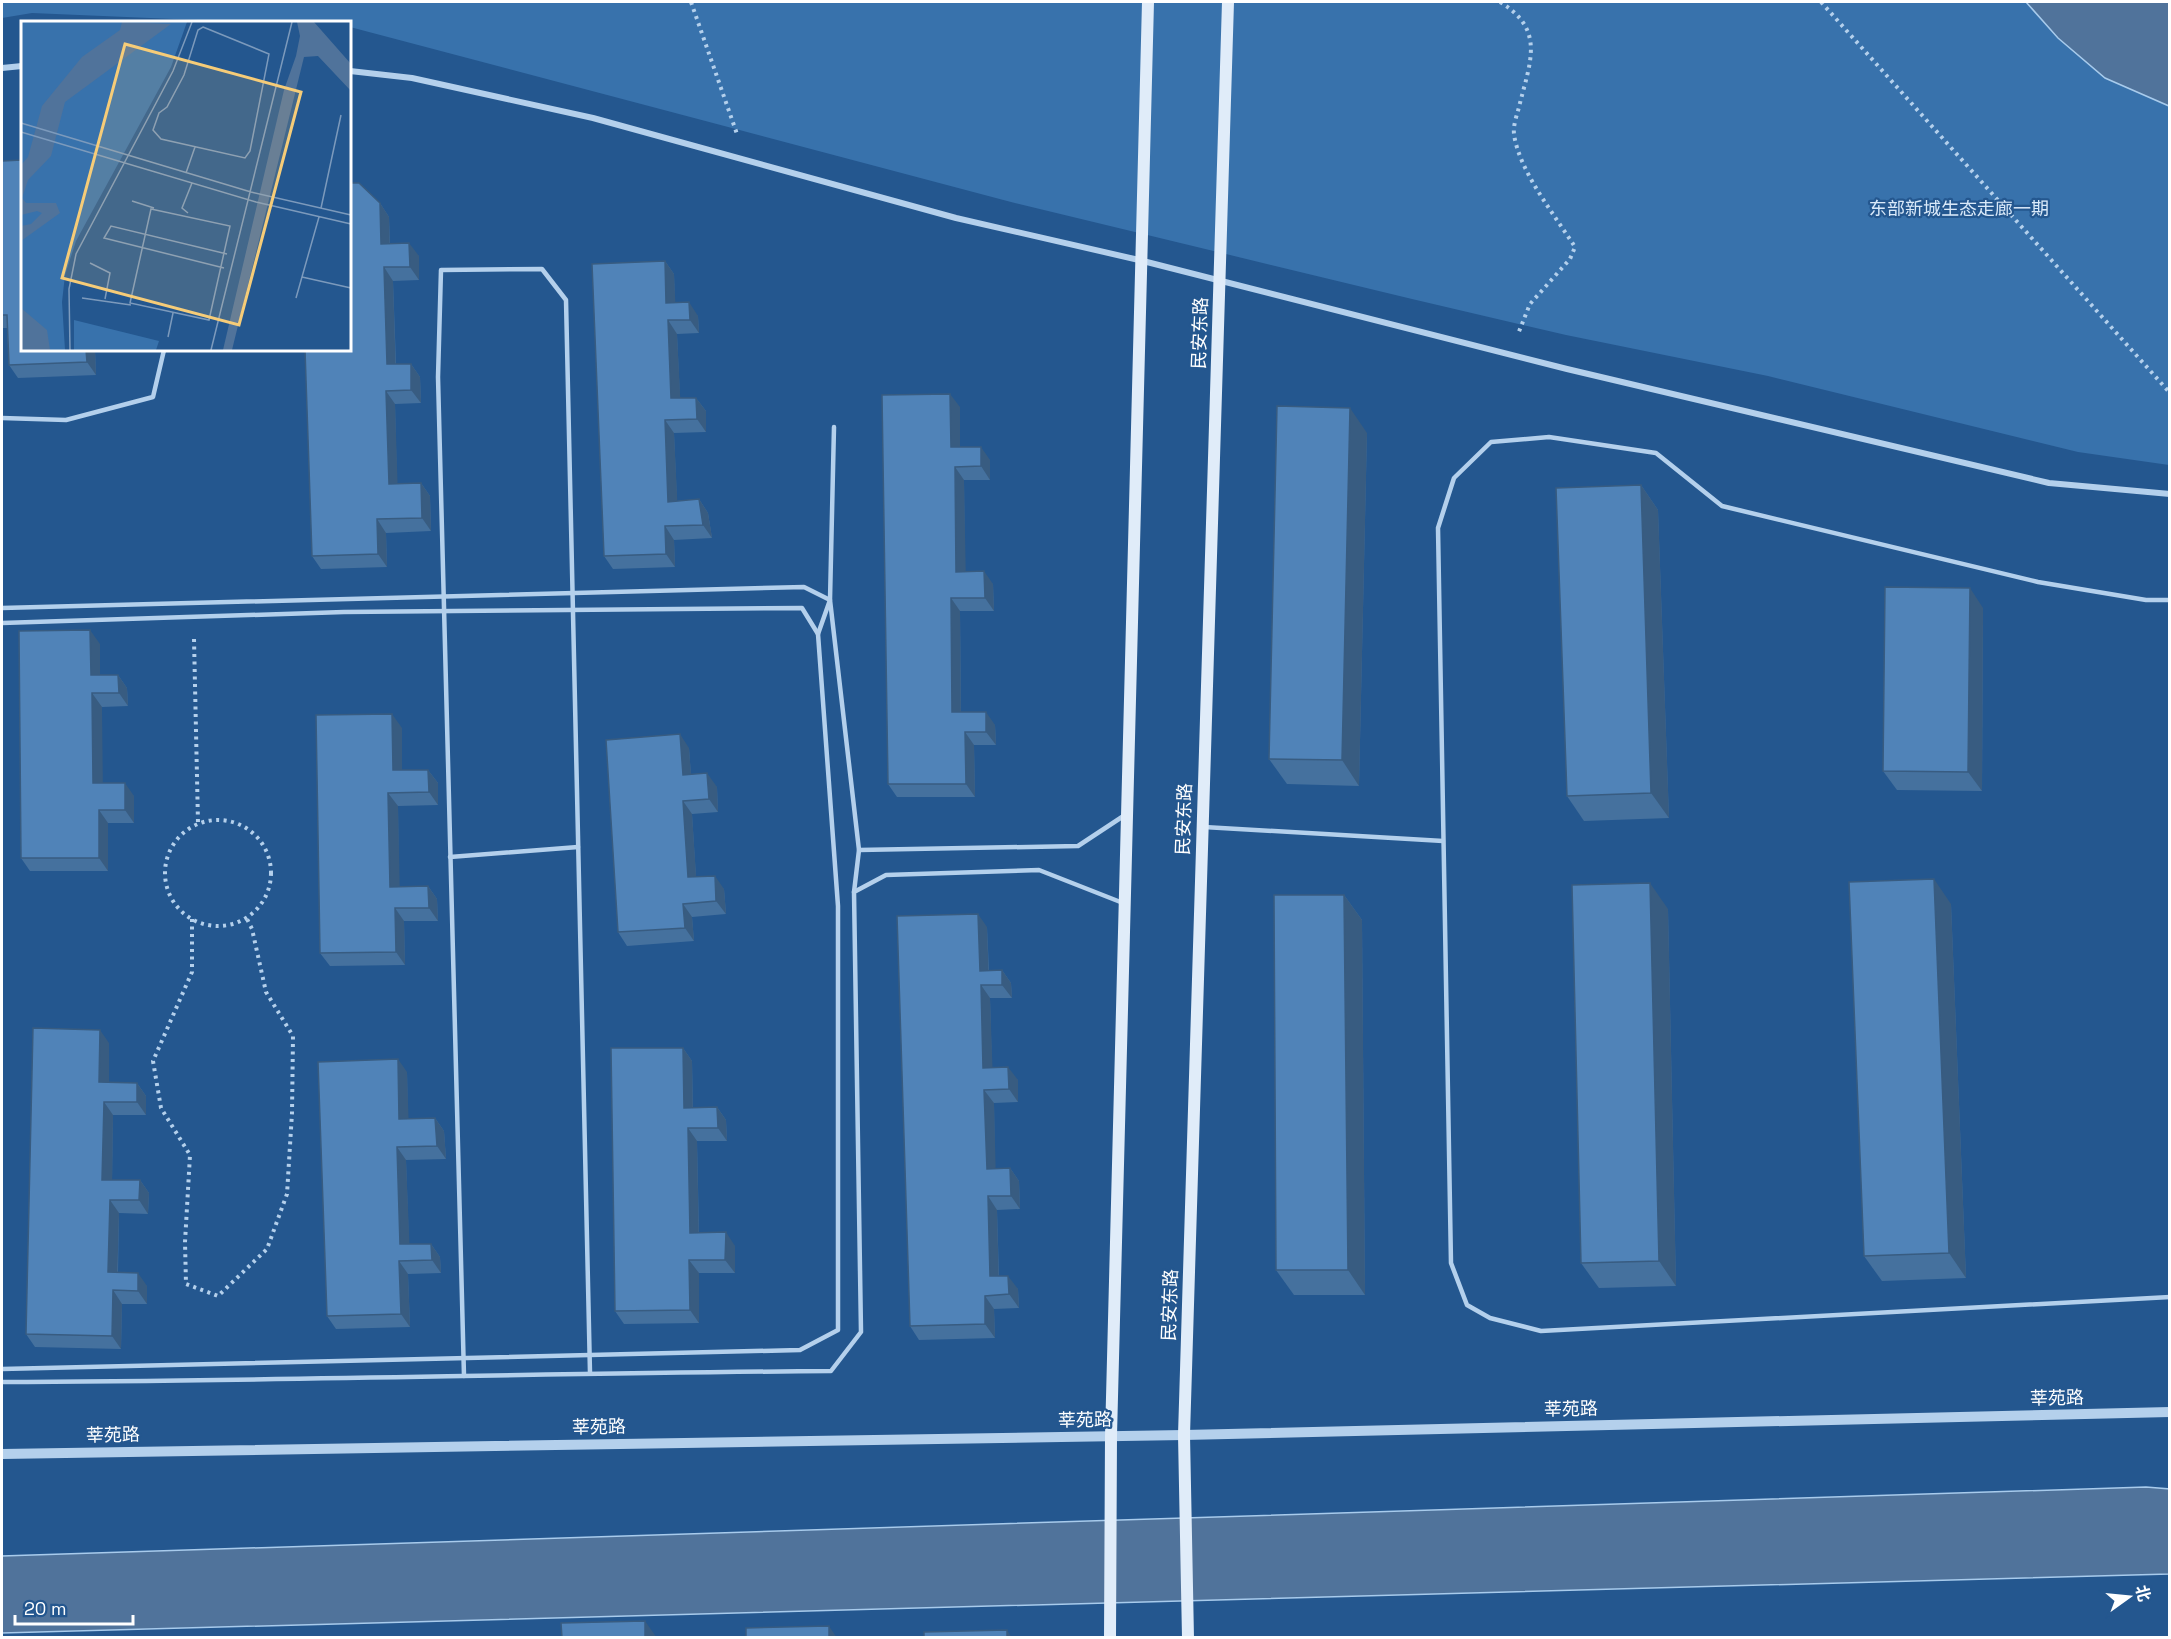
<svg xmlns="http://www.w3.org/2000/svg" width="2171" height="1639" font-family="'Space Grotesk','Noto Sans SC',sans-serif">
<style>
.green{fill:#3872ac}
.water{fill:#50739b;stroke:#a8cbec;stroke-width:1.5}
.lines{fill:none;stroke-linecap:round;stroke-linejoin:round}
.path{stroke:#b4d0ec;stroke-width:4;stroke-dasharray:3 4.5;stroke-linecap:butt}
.service{stroke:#b4d0ec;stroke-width:4.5}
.minor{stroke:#b4d0ec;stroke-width:6}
.tertiary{stroke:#b4d0ec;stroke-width:10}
.secondary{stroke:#e0ecf9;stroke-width:12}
.wall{fill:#45719e}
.shaded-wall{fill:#385c81}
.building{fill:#5083b8;stroke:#385c81;stroke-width:1.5}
.labels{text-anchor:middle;stroke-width:4.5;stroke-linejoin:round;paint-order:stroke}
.park-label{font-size:18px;fill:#d9e9f9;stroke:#24578f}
.street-label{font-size:18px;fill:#fff;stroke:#24578f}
.inset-road{fill:none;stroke:#7c9abc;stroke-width:1.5}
.view{fill:#f6cc78;fill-opacity:0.15;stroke:#f6cc78;stroke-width:3}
.inset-edge{fill:none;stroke:#fff;stroke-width:3}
</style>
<rect width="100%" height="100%" fill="#24578f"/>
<polygon class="green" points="2,2 2169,2 2169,465 2078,452 1768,376 1566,335 1412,299 1011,202 350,27 350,22 244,22 32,13 2,18"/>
<g class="water">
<polygon points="2026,2 2169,2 2169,106 2105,78 2058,38"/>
<polygon points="2146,1487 2170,1489 2169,1574 2,1633 2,1556"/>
</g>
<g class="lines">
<g class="path">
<polyline points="691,2 737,134"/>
<path d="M1500,2C1546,30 1530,62 1519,107C1517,115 1513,125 1514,134C1519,171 1554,214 1575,247L1570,259L1530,304L1518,334"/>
<polyline points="1821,2 2170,393"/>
<polyline points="194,639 198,823"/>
<circle cx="218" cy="873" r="53"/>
<polyline points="192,919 192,972 153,1061 161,1108 190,1155 185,1242 186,1284 218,1296 267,1249 287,1194 292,1113 293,1036 266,992 252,929 246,917"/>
</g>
<g class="service">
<polyline points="2,418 66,420 153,397 164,350"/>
<polyline points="2170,600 2146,600 2038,582 1722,506 1656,453 1549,437 1491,442 1454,478 1438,528 1451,1263 1467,1305 1490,1318 1541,1331 2170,1297"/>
<polyline points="2,608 804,587 830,600 859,850 854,892"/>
<polyline points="2,623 344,612 802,608 818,634 838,906 838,1330 800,1350 2,1369"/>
<polyline points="818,634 830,600 834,427"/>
<polyline points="1204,827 1443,841"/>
<polyline points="859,850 1078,846 1125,815"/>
<polyline points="450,857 578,847"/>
<polyline points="464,1376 438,377 441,270 542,269 566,300 590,1373"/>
<path d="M2,1382C278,1381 554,1373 831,1371L861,1332L854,892L886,875L1039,870L1123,903"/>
</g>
<g class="minor">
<polyline points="2,68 22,66"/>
<polyline points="350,71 412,78 593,118 956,218 1139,260 1567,369 2049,483 2170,494"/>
</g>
<polyline class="tertiary" points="2,1454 1184,1435 2170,1412"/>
<g class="secondary">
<polyline points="1110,1638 1111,1436 1148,2"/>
<polyline points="1188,1638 1184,1435 1228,2"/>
</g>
</g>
<g class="wall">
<polygon points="2,161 95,350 96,375 18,378 9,365 7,328 2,328"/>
<polygon points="380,203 389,217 390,244 419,256 419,280 393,281 396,364 411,364 420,377 421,403 395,404 397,484 421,483 430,496 431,531 386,533 387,567 321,569 312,556"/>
<polygon points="665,261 674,274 675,303 698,316 699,333 677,334 680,398 696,398 706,411 706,432 674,433 677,501 699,499 708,513 712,538 674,540 675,567 613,569 604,556"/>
<polygon points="960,407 960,447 990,460 990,480 964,480 965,571 993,584 994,611 960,611 961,712 995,725 996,745 974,745 975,797 897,797 888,784"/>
<polygon points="1367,433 1359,786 1287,784 1269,759"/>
<polygon points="1641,485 1658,510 1669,818 1584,821 1567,796"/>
<polygon points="1983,608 1982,791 1897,790 1883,771"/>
<polygon points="100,644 100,675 118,675 127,688 128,706 102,707 102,783 134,796 134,823 108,823 108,871 30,871 21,858"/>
<polygon points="402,728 402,770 428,770 438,783 438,805 398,806 399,887 428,886 437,899 438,921 404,921 405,965 330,966 320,953"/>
<polygon points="689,748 691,775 717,787 718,812 692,814 696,877 724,889 726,914 692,917 694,941 627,946 618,932"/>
<polygon points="1344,895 1362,920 1365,1295 1294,1295 1276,1270"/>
<polygon points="1951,904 1966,1278 1882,1281 1864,1256"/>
<polygon points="1668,909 1676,1286 1599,1288 1581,1263"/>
<polygon points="987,927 989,970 1002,970 1011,983 1012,998 990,998 992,1068 1018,1080 1018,1102 994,1103 995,1169 1010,1168 1019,1181 1020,1209 997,1210 999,1276 1018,1289 1019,1308 994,1309 995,1338 919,1340 910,1326"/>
<polygon points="109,1043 109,1082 137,1083 146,1096 146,1115 113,1115 112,1180 140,1180 149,1193 148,1214 119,1213 118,1272 147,1286 147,1304 122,1304 121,1349 35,1347 26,1334"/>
<polygon points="683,1048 692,1061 693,1108 717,1107 726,1120 727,1141 697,1141 699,1232 735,1246 735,1273 699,1273 699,1323 624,1324 615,1311"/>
<polygon points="407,1072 408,1119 435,1118 444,1131 446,1159 406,1160 409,1244 431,1244 440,1257 441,1273 408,1274 410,1327 336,1329 327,1316"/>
</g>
<g class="shaded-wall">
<polygon points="380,203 389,217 390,257 381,244"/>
<polygon points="409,243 419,256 419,280 410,267"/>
<polygon points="665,261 674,274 676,316 666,303"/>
<polygon points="384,267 393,281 396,378 387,364"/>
<polygon points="689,302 698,316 699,333 690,320"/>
<polygon points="668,320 677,334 681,412 671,398"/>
<polygon points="86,350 95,350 96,375 87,362"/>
<polygon points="411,364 420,377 421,403 411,390"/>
<polygon points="386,391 395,404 398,497 389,484"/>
<polygon points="950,394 960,407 960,460 951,447"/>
<polygon points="696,398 706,411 706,432 697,419"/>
<polygon points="1350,408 1367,433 1359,786 1342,760"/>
<polygon points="665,420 674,433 678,515 668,502"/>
<polygon points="981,447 990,460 990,480 981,466"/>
<polygon points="955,467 964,480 966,585 956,572"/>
<polygon points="421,483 430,496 431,531 422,518"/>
<polygon points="1641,485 1658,510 1669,818 1651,793"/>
<polygon points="699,499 708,513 712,538 703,525"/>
<polygon points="377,519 386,533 387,567 378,554"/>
<polygon points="665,526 674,540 675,567 666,554"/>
<polygon points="984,571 993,584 994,611 985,598"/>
<polygon points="1970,588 1983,608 1982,791 1968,772"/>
<polygon points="951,598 960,611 961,726 952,712"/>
<polygon points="90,630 100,644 100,689 91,675"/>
<polygon points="118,675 127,688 128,706 119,693"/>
<polygon points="92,693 102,707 103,796 93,783"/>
<polygon points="986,712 995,725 996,745 986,732"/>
<polygon points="392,714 402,728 402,784 393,770"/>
<polygon points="965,732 974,745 975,797 966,784"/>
<polygon points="680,734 689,748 692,788 683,775"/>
<polygon points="428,770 438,783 438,805 429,792"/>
<polygon points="707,773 717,787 718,812 709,799"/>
<polygon points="125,783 134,796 134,823 125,810"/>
<polygon points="388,793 398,806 400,900 390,887"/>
<polygon points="683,801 692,814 697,891 688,877"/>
<polygon points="99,810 108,823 108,871 99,858"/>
<polygon points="715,876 724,889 726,914 716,901"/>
<polygon points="1934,879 1951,904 1966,1278 1949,1253"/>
<polygon points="1650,883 1668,909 1676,1286 1659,1261"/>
<polygon points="428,886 437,899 438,921 429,908"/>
<polygon points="1344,895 1362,920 1365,1295 1348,1270"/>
<polygon points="683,904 692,917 694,941 685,928"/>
<polygon points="395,908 404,921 405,965 396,952"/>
<polygon points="978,914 987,927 989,984 980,971"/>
<polygon points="1002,970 1011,983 1012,998 1002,985"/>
<polygon points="981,985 990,998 993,1081 983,1068"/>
<polygon points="100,1030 109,1043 109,1095 99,1082"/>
<polygon points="683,1048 692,1061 693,1121 684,1108"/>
<polygon points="398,1059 407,1072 409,1132 399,1119"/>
<polygon points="1008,1067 1018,1080 1018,1102 1009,1089"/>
<polygon points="137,1083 146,1096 146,1115 137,1102"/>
<polygon points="984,1090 994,1103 996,1182 987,1169"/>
<polygon points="104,1102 113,1115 112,1193 102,1180"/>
<polygon points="717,1107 726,1120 727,1141 718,1128"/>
<polygon points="435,1118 444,1131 446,1159 437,1146"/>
<polygon points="688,1128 697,1141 699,1246 690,1233"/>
<polygon points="397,1147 406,1160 410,1257 400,1244"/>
<polygon points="1010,1168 1019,1181 1020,1209 1011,1196"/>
<polygon points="140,1180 149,1193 148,1214 139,1200"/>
<polygon points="988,1196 997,1210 999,1289 990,1276"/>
<polygon points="110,1200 119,1213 117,1285 108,1272"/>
<polygon points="726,1232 735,1246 735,1273 725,1260"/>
<polygon points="431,1244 440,1257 441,1273 432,1260"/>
<polygon points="689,1260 699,1273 699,1323 690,1310"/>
<polygon points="399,1261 408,1274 410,1327 401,1314"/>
<polygon points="138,1273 147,1286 147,1304 138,1291"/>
<polygon points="1008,1276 1018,1289 1019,1308 1009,1294"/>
<polygon points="113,1290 122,1304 121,1349 112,1336"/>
<polygon points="985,1296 994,1309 995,1338 985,1324"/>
<polygon points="645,1621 657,1638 645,1638"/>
<polygon points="829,1626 837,1638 829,1638"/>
<polygon points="1007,1630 1012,1638 1007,1638"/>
</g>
<g class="building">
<polygon points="22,160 22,350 86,350 87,362 9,365 7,315 2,315 2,161"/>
<polygon points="350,183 359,183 380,203 381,244 409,243 410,267 384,267 387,364 411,364 411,390 386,391 389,484 421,483 422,518 377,519 378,554 312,556 305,350 350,350"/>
<polygon points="665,261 666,303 689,302 690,320 668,320 671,398 696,398 697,419 665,420 668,502 699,499 703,525 665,526 666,554 604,556 592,264"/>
<polygon points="950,394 951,447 981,447 981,466 955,467 956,572 984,571 985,598 951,598 952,712 986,712 986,732 965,732 966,784 888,784 882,395"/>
<polygon points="1277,406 1350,408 1342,760 1269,759"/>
<polygon points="1641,485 1651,793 1567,796 1556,488"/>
<polygon points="1885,587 1970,588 1968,772 1883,771"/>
<polygon points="90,630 91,675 118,675 119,693 92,693 93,783 125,783 125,810 99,810 99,858 21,858 19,631"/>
<polygon points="392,714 393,770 428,770 429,792 388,793 390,887 428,886 429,908 395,908 396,952 320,953 316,715"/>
<polygon points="680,734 683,775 707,773 709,799 683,801 688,877 715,876 716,901 683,904 685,928 618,932 606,740"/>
<polygon points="1934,879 1949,1253 1864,1256 1849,882"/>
<polygon points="1650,883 1659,1261 1581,1263 1572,885"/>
<polygon points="1274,895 1344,895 1348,1270 1276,1270"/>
<polygon points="978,914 980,971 1002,970 1002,985 981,985 983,1068 1008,1067 1009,1089 984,1090 987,1169 1010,1168 1011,1196 988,1196 990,1276 1008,1276 1009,1294 985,1296 985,1324 910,1326 897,916"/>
<polygon points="33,1028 100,1030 99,1082 137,1083 137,1102 104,1102 102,1180 140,1180 139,1200 110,1200 108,1272 138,1273 138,1291 113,1290 112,1336 26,1334"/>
<polygon points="611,1048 683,1048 684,1108 717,1107 718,1128 688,1128 690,1233 726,1232 725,1260 689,1260 690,1310 615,1311"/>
<polygon points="398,1059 399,1119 435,1118 437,1146 397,1147 400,1244 431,1244 432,1260 399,1261 401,1314 327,1316 318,1062"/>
<polygon points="645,1621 645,1638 562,1638 561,1623"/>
<polygon points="829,1626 829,1638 746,1638 746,1628"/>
<polygon points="1007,1630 1007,1638 924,1638 924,1632"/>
</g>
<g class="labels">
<g class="park-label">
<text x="1959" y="215">东部新城生态走廊一期</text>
</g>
<g class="street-label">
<text transform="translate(1200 333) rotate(-88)" y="6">民安东路</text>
<text transform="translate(1184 819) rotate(-88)" y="6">民安东路</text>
<text transform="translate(1170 1305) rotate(-88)" y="6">民安东路</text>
<text transform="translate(2057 1398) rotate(-1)" y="6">莘苑路</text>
<text transform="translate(1571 1409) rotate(-1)" y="6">莘苑路</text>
<text transform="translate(1085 1420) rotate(-1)" y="6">莘苑路</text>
<text transform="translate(599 1427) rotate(-1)" y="6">莘苑路</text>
<text transform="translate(113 1435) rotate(-1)" y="6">莘苑路</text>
</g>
</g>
<g transform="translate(21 21)">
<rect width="330" height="330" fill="#24578f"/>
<path d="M0,1H166L150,46L55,220L44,254L41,281L44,329H0ZM53,299L138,320L135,329H53Z" fill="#3872ac"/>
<path d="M101,1L150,3L44,81L30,135L7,159L1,177L5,182H35L39,192L0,220V205L10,203L21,192L16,190L0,194V144L7,136L21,85L61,36L99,9ZM276,1H293L330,43V70L297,35L283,36L211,329H202L263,69L275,35L279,15ZM0,287L26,309L29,329H0Z" fill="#50739b"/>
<path class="inset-road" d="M182,6L248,33L229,130L224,137L140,118L132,109L138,92L146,86L163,54L177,9ZM0,102L230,171L330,194M0,111L235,181L330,203M165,152L174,126M111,180L133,187M300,187L320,94M130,188L209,205L188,299L109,282ZM167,192L161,187L171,162M69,242L89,252L84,278M203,247L83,217L90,205L206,233M281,256L330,267M61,277L110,284M275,277L298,196M147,316L152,292M49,329L48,268L55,233L152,50L171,1M190,329L271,1"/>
<path class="view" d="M104,23L280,71L218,304L41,257Z"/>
<rect width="330" height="330" class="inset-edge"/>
</g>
<rect width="2171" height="1639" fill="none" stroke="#ffffff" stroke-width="6"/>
<g transform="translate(2129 1597) rotate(75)" stroke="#24578f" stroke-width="4.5" paint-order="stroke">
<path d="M0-4.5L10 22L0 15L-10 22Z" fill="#ffffff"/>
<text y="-9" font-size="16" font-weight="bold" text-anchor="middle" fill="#ffffff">北</text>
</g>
<path d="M15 1615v9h118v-9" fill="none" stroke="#ffffff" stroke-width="3"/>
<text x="24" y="1615" font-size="18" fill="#ffffff" stroke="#24578f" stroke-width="4.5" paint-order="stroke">20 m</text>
</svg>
